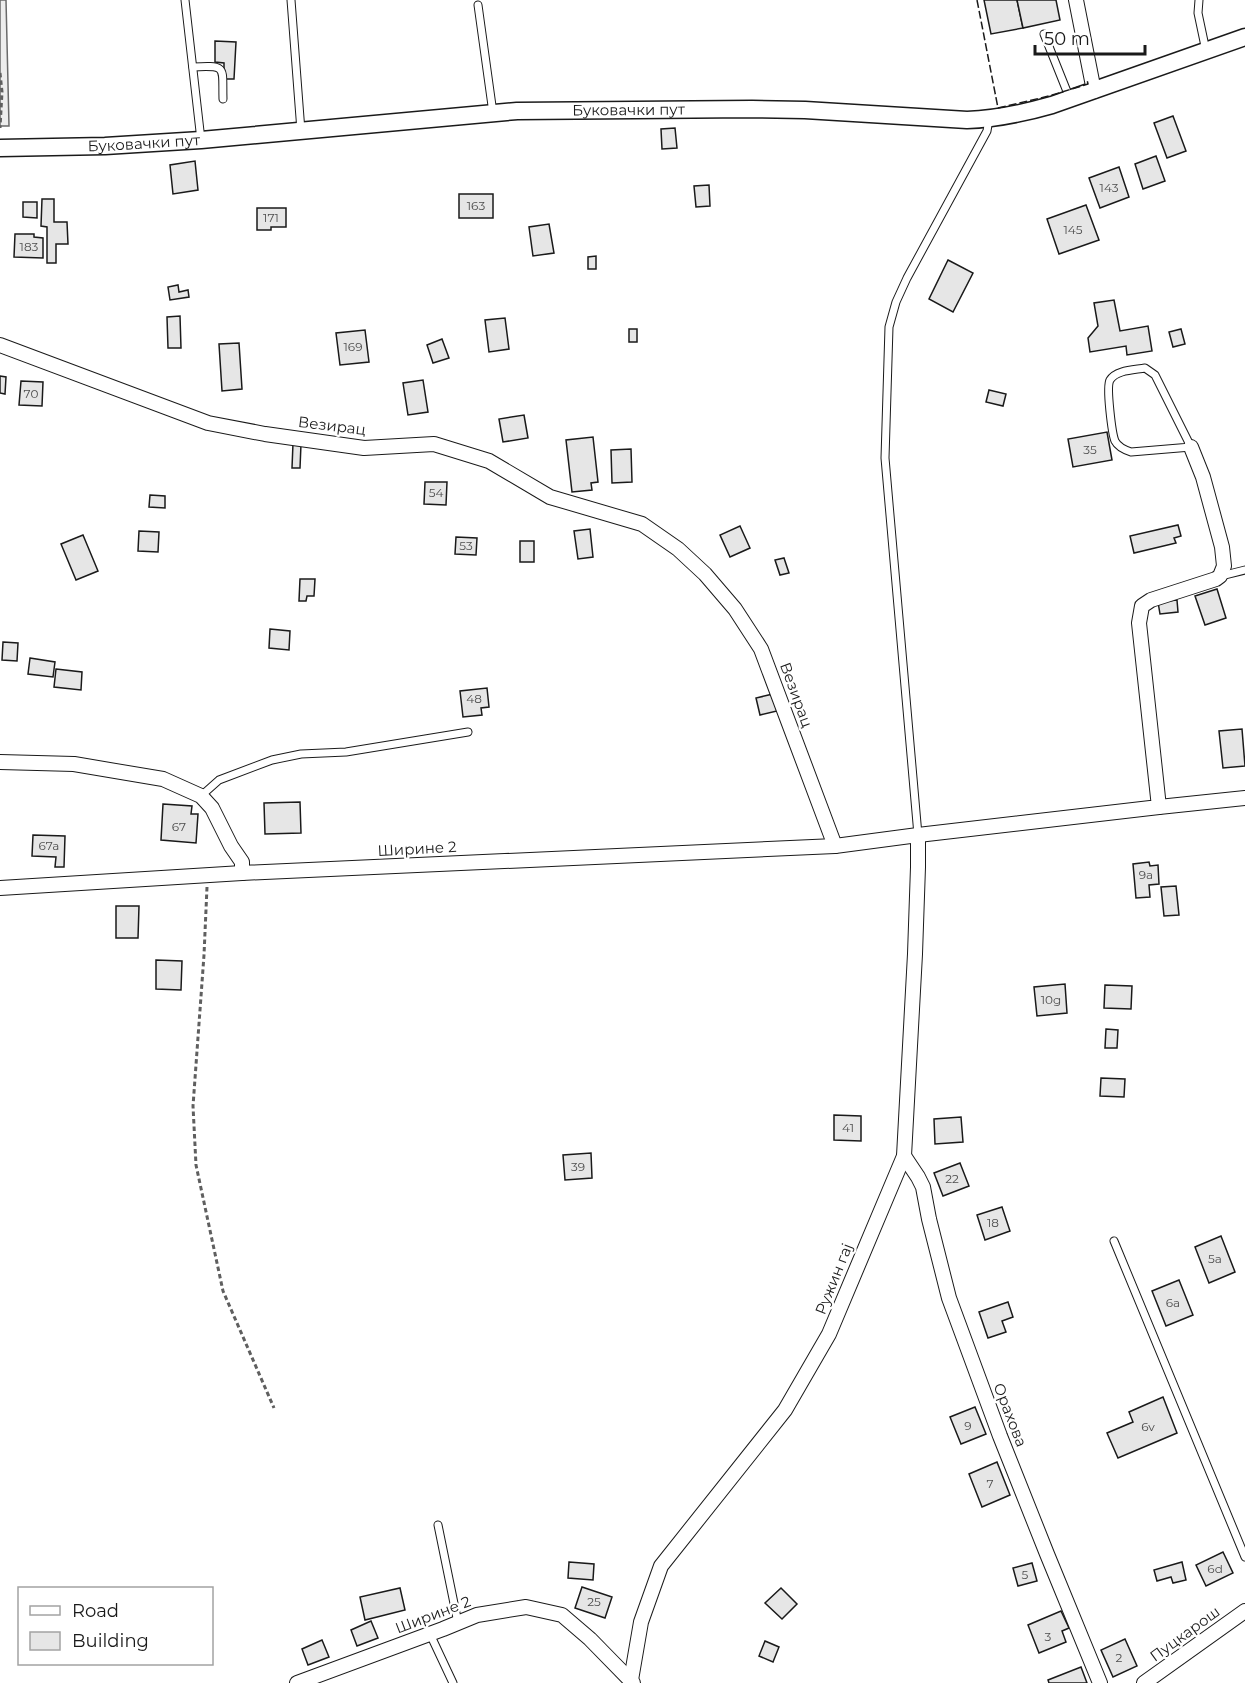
<svg xmlns="http://www.w3.org/2000/svg" width="1245" height="1683" font-family="Montserrat,sans-serif">
<style>
.built{fill:#ededed;stroke:#6a6a6a;stroke-width:1.5}
.building{fill:#e6e6e6;stroke:#1a1a1a;stroke-width:1.5}
.lines{fill:none;stroke-linecap:round;stroke-linejoin:round}
.service-casing{stroke:#1a1a1a;stroke-width:9}
.minor-casing{stroke:#1a1a1a;stroke-width:16}
.tertiary-casing{stroke:#1a1a1a;stroke-width:19}
.path{stroke:#5f5f5f;stroke-width:3;stroke-dasharray:4.5 3;stroke-linecap:butt}
.service{stroke:#fff;stroke-width:7}
.minor{stroke:#fff;stroke-width:14}
.tertiary{stroke:#fff;stroke-width:16}
.fence{stroke:#1a1a1a;stroke-width:1.5;stroke-dasharray:8 3;stroke-linecap:butt}
.labels{text-anchor:middle;stroke-width:4.5;stroke-linejoin:round;paint-order:stroke}
.number-label{font-size:12px;fill:#4d4d4d}
.street-label{font-size:15px;fill:#1a1a1a;stroke:#fff}
</style>
<rect width="100%" height="100%" fill="#fff"/>
<polygon class="built" points="0,0 6,0 9,126 0,126"/>
<g class="building">
<polygon points="984,0 1017,0 1023,28 991,34"/>
<polygon points="1017,0 1056,0 1060,20 1023,28"/>
<polygon points="215,41 236,42 234,79 224,79 224,63 215,62"/>
<polygon points="1173,116 1186,151 1167,158 1154,123"/>
<polygon points="675,128 677,148 662,149 661,129"/>
<polygon points="1156,156 1165,181 1143,189 1135,164"/>
<polygon points="195,161 198,190 173,194 170,165"/>
<polygon points="1119,167 1129,197 1100,208 1089,178"/>
<polygon points="709,185 710,206 696,207 694,186"/>
<rect x="459" y="194" width="34" height="24"/>
<polygon points="42,199 54,199 54,222 67,222 68,244 56,244 56,263 47,263 47,227 41,226"/>
<polygon points="23,202 37,202 37,218 23,217"/>
<polygon points="1086,205 1099,240 1059,254 1047,219"/>
<polygon points="257,208 286,208 286,227 271,227 271,230 257,230"/>
<polygon points="549,224 554,253 533,256 529,227"/>
<polygon points="15,234 34,234 34,237 43,238 43,258 14,257"/>
<polygon points="596,256 596,269 588,269 588,257"/>
<polygon points="948,260 973,273 953,312 929,299"/>
<polygon points="178,285 179,292 188,290 189,297 170,300 168,287"/>
<polygon points="1114,300 1120,331 1148,326 1152,351 1127,355 1126,346 1090,352 1088,338 1098,326 1094,303"/>
<polygon points="180,316 181,348 168,348 167,317"/>
<polygon points="505,318 509,349 489,352 485,320"/>
<rect x="629" y="329" width="8" height="13"/>
<polygon points="1181,329 1185,344 1173,347 1169,332"/>
<polygon points="365,330 369,362 340,365 336,333"/>
<polygon points="442,339 449,358 433,363 427,345"/>
<polygon points="239,343 242,389 222,391 219,344"/>
<polygon points="0,376 6,377 5,394 0,393"/>
<polygon points="423,380 428,412 408,415 403,383"/>
<polygon points="21,381 43,382 42,406 19,405"/>
<polygon points="989,390 1006,394 1003,406 986,402"/>
<polygon points="524,415 528,438 503,442 499,419"/>
<polygon points="1107,432 1112,460 1073,467 1068,439"/>
<polygon points="593,437 598,482 591,483 592,490 572,492 566,440"/>
<polygon points="293,443 301,444 300,468 292,468"/>
<polygon points="631,449 632,482 612,483 611,450"/>
<polygon points="425,482 447,482 446,505 424,504"/>
<polygon points="150,495 165,496 165,508 149,507"/>
<polygon points="1178,525 1181,536 1174,538 1176,543 1134,553 1130,536"/>
<polygon points="740,526 750,548 730,557 720,535"/>
<polygon points="590,529 593,557 578,559 574,531"/>
<polygon points="139,531 159,532 158,552 138,551"/>
<polygon points="83,535 98,571 76,580 61,544"/>
<polygon points="456,537 477,538 476,555 455,554"/>
<rect x="520" y="541" width="14" height="21"/>
<polygon points="784,558 789,573 780,575 775,560"/>
<polygon points="300,579 315,579 314,596 307,596 306,601 299,601"/>
<polygon points="1217,589 1226,618 1205,625 1195,596"/>
<polygon points="1177,600 1178,612 1160,614 1158,602"/>
<polygon points="270,629 290,631 289,650 269,648"/>
<polygon points="3,642 18,643 17,661 2,660"/>
<polygon points="30,658 55,662 53,677 28,674"/>
<polygon points="56,669 82,672 81,690 54,687"/>
<polygon points="487,688 489,707 481,708 482,715 463,717 460,691"/>
<polygon points="773,694 777,711 760,715 756,698"/>
<polygon points="1242,729 1245,766 1223,768 1219,731"/>
<polygon points="300,802 301,833 265,834 264,803"/>
<polygon points="163,804 192,806 191,814 198,814 196,843 161,840"/>
<polygon points="33,835 65,836 64,867 55,867 56,857 32,856"/>
<polygon points="1149,862 1150,866 1158,865 1159,884 1149,885 1150,897 1136,898 1133,864"/>
<polygon points="1176,886 1179,915 1164,916 1161,887"/>
<polygon points="116,906 139,906 138,938 116,938"/>
<polygon points="156,960 182,961 181,990 156,989"/>
<polygon points="1065,984 1067,1013 1037,1016 1034,987"/>
<polygon points="1105,985 1132,986 1131,1009 1104,1008"/>
<polygon points="1106,1029 1118,1030 1117,1048 1105,1048"/>
<polygon points="1101,1078 1125,1079 1124,1097 1100,1096"/>
<polygon points="834,1115 861,1116 861,1141 834,1140"/>
<polygon points="961,1117 963,1142 935,1144 934,1119"/>
<polygon points="591,1153 592,1178 565,1180 563,1155"/>
<polygon points="960,1163 969,1186 943,1196 934,1173"/>
<polygon points="1002,1207 1010,1231 985,1240 977,1215"/>
<polygon points="1221,1236 1235,1272 1209,1283 1195,1247"/>
<polygon points="1179,1280 1193,1315 1166,1326 1152,1291"/>
<polygon points="1008,1302 1013,1317 1002,1321 1006,1332 988,1338 979,1312"/>
<polygon points="1163,1397 1177,1433 1118,1458 1107,1433 1133,1422 1129,1412"/>
<polygon points="975,1407 986,1434 961,1444 950,1417"/>
<polygon points="997,1462 1010,1495 982,1507 969,1474"/>
<polygon points="1223,1552 1233,1573 1206,1586 1196,1565"/>
<polygon points="569,1562 594,1564 593,1580 568,1578"/>
<polygon points="1182,1562 1186,1580 1173,1583 1171,1577 1157,1581 1154,1570"/>
<polygon points="1032,1563 1037,1581 1018,1586 1013,1568"/>
<polygon points="582,1587 612,1597 605,1618 575,1608"/>
<polygon points="400,1588 405,1610 365,1620 360,1597"/>
<polygon points="781,1588 797,1604 782,1619 765,1603"/>
<polygon points="1061,1611 1069,1628 1062,1631 1066,1642 1039,1653 1028,1625"/>
<polygon points="371,1621 378,1638 357,1646 351,1630"/>
<polygon points="1125,1639 1137,1666 1113,1677 1101,1650"/>
<polygon points="322,1640 329,1657 308,1665 302,1649"/>
<polygon points="765,1641 779,1647 773,1662 759,1656"/>
<polygon points="1081,1667 1087,1683 1049,1683 1048,1680"/>
</g>
<g class="lines">
<g class="service-casing">
<g id="service">
<polyline points="185,0 201,140"/>
<polyline points="291,0 301,131"/>
<polyline points="1199,0 1198,13 1206,51"/>
<polyline points="478,5 493,113"/>
<polyline points="1044,34 1070,99"/>
<path d="M193,67C228,65 222,67 223,99"/>
<path d="M1145,368L1155,375L1191,447L1131,452C1125,450 1118,447 1115,441C1112,434 1106,387 1110,380C1116,370 1134,370 1145,368Z"/>
<polyline points="1221,576 1245,570"/>
<polyline points="201,796 219,780 272,760 301,754 346,752 468,732"/>
<polyline points="918,835 885,458 889,327 896,302 907,278 987,131 989,119"/>
<polyline points="1114,1241 1245,1557"/>
<polyline points="438,1525 458,1623"/>
<polyline points="430,1634 453,1683"/>
</g>
</g>
<g class="minor-casing">
<g id="minor">
<polyline points="1076,0 1094,91"/>
<polyline points="0,345 208,423 265,434 364,448 434,444 489,461 550,497 642,524 678,549 705,574 735,609 761,649 835,846"/>
<polyline points="0,762 74,764 163,779 201,796 212,808 231,846 242,862 242,873"/>
<polyline points="1159,807 1245,798"/>
<polyline points="0,888 242,873 835,846 918,835 1159,807 1139,623 1142,606 1151,600 1216,579 1220,576 1224,566 1222,547 1203,477 1191,447"/>
<polyline points="904,1156 918,1177 923,1187 929,1219 949,1298 1000,1436 1047,1554 1100,1683"/>
<polyline points="631,1680 641,1622 661,1566 785,1410 829,1334 904,1156 915,954 918,867 918,835"/>
<polyline points="297,1683 443,1629 477,1615 526,1607 562,1615 590,1639 633,1683"/>
<polyline points="1144,1683 1245,1611"/>
</g>
</g>
<g class="tertiary-casing">
<g id="tertiary">
<path id="s1" d="M0,148L105,146L201,140L517,111L752,109L805,110L967,120C996,119 1024,113 1052,105L1245,37"/>
</g>
</g>
<g class="path">
<polyline points="0,73 2,92 0,128"/>
<polyline points="207,887 204,955 193,1106 196,1165 223,1291 274,1408"/>
</g>
<use href="#service" class="service"/>
<use href="#minor" class="minor"/>
<use href="#tertiary" class="tertiary"/>
<polyline class="fence" points="977,0 998,108 1049,96 1088,84 1087,80"/>
</g>
<g class="labels">
<g class="number-label">
<text x="1109" y="192">143</text>
<text x="476" y="210">163</text>
<text x="271" y="222">171</text>
<text x="1073" y="234">145</text>
<text x="29" y="251">183</text>
<text x="353" y="351">169</text>
<text x="31" y="398">70</text>
<text x="1090" y="454">35</text>
<text x="436" y="497">54</text>
<text x="466" y="550">53</text>
<text x="474" y="703">48</text>
<text x="179" y="831">67</text>
<text x="49" y="850">67a</text>
<text x="1146" y="879">9a</text>
<text x="1051" y="1004">10g</text>
<text x="848" y="1132">41</text>
<text x="578" y="1171">39</text>
<text x="952" y="1183">22</text>
<text x="993" y="1227">18</text>
<text x="1215" y="1263">5a</text>
<text x="1173" y="1307">6a</text>
<text x="968" y="1430">9</text>
<text x="1148" y="1431">6v</text>
<text x="990" y="1488">7</text>
<text x="1215" y="1573">6d</text>
<text x="1025" y="1579">5</text>
<text x="594" y="1606">25</text>
<text x="1048" y="1641">3</text>
<text x="1119" y="1662">2</text>
</g>
<g class="street-label">
<text dy="5" stroke="none"><textPath href="#s1" startOffset="630">Буковачки пут</textPath></text>
<text dy="5" stroke="none"><textPath href="#s1" startOffset="144">Буковачки пут</textPath></text>
<text transform="translate(332 426) rotate(7)" y="5">Везирац</text>
<text transform="translate(796 695) rotate(70)" y="5">Везирац</text>
<text transform="translate(417 849) rotate(-3)" y="5">Ширине 2</text>
<text transform="translate(834 1279) rotate(-68)" y="5">Ружин гај</text>
<text transform="translate(1010 1415) rotate(69)" y="5">Орахова</text>
<text transform="translate(433 1615) rotate(-21)" y="5">Ширине 2</text>
<text transform="translate(1185 1634) rotate(-36)" y="5">Пуцкарош</text>
</g>
</g>
<rect x="18" y="1587" width="195" height="78" fill="#ffffff" stroke="#a3a3a3" stroke-width="1.5"/>
<rect x="30" y="1606" width="30" height="9" fill="#ffffff" stroke="#a3a3a3" stroke-width="1.5"/>
<text x="72" y="1617" font-size="18" fill="#1a1a1a">Road</text>
<rect x="30" y="1632" width="30" height="18" fill="#e6e6e6" stroke="#a3a3a3" stroke-width="1.5"/>
<text x="72" y="1647" font-size="18" fill="#1a1a1a">Building</text>
<path d="M1035 45v9h110v-9" fill="none" stroke="#1a1a1a" stroke-width="3"/>
<text x="1044" y="45" font-size="18" fill="#1a1a1a" stroke="#ffffff" stroke-width="4.5" paint-order="stroke">50 m</text>
</svg>
